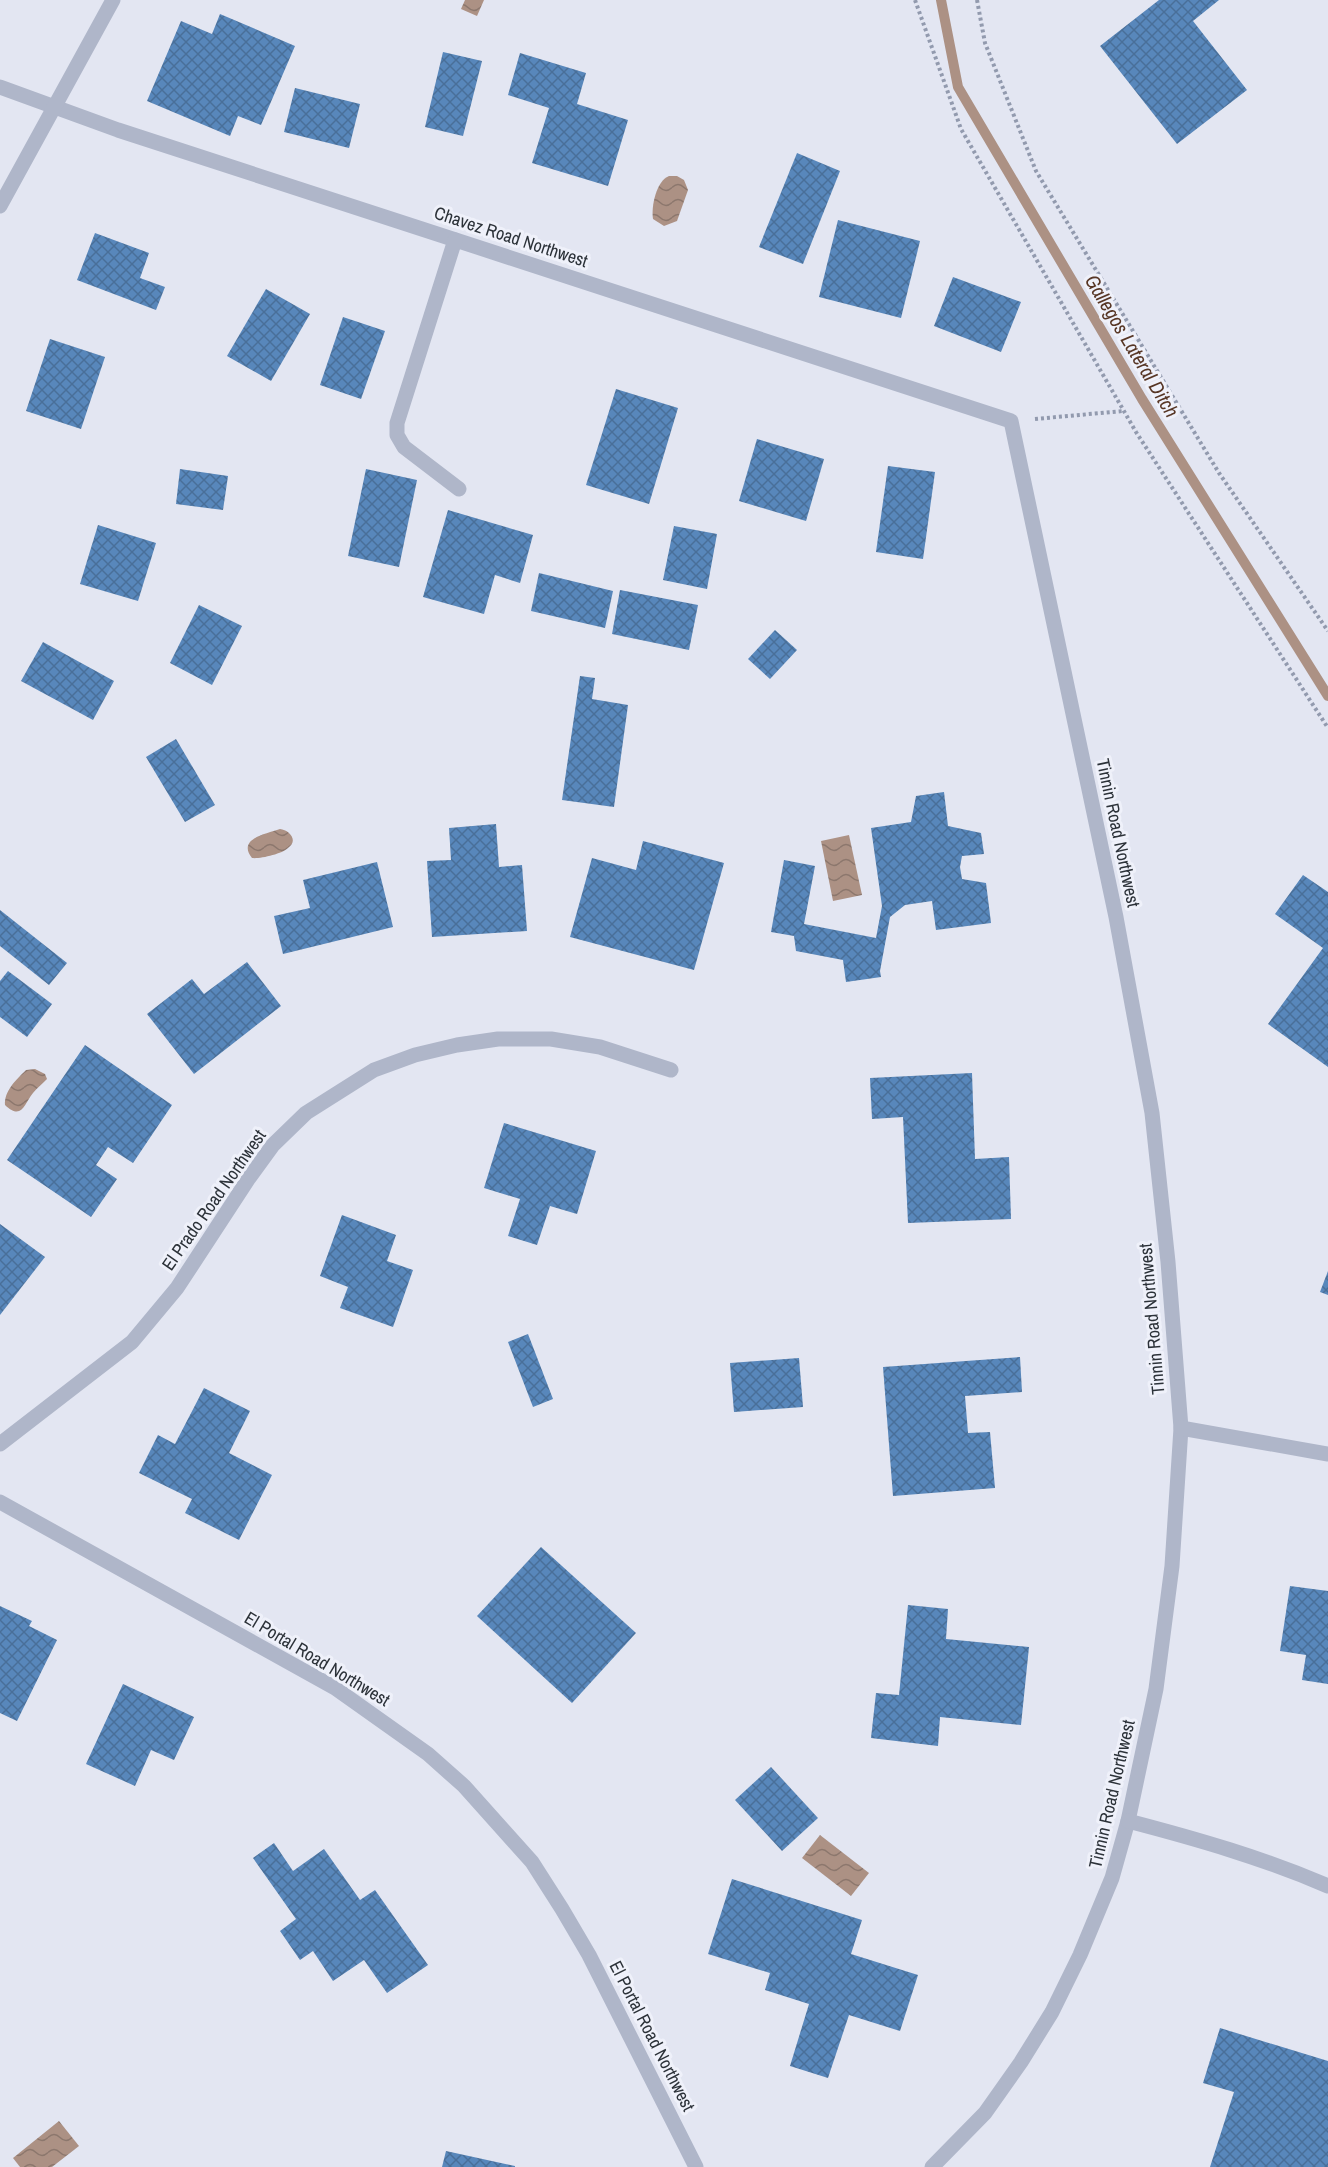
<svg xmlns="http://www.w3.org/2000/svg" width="1328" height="2167" font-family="'Archivo Narrow',sans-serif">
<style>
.water{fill:url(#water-waves)}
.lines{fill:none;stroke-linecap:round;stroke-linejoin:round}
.stream{stroke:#ac9184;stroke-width:10}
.building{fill:url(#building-cross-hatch)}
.path{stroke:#929aae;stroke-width:4;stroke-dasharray:3 3;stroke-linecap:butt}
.minor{stroke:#afb6c9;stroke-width:15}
.labels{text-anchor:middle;stroke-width:6;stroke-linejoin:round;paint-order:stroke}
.street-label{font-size:18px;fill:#2c3239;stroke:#eff1fa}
.water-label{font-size:20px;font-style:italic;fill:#573625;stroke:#eff1fa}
</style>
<defs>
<pattern id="water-waves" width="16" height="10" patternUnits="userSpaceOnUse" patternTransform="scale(1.5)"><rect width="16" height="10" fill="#ac9184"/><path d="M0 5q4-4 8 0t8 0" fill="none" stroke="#8c776d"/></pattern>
<pattern id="building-cross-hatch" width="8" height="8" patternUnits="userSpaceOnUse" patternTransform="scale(1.5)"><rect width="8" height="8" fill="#5887bb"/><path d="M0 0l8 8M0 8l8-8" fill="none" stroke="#496f99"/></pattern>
</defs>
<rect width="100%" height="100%" fill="#e3e6f2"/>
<g class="water">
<polygon points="465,0 484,0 477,16 461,9"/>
<path d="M669,176H677L684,180L688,190L677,221L664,226L653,219C651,207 656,181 669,176Z"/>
<path d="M280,829C289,830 299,840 288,848C282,854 260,859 252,858C237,839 265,834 280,829Z"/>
<polygon points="849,835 862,895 833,901 821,841"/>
<path d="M35,1069L45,1074L47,1079C43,1083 37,1088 33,1093C24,1104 22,1121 5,1105C4,1091 16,1080 26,1070Z"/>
<polygon points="820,1835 869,1873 851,1896 802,1858"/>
<polygon points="59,2121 79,2146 52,2167 20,2167 13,2158"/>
</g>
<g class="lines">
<polyline class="stream" points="941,0 958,87 1142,399 1328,696"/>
</g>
<g class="building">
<polygon points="1159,0 1219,0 1193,21 1247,90 1177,144 1100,46"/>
<polygon points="220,14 295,46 261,125 238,116 230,136 147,101 181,21 212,34"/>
<polygon points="443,52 482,61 463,136 425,127"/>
<polygon points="520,53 586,73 577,104 628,120 608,186 532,163 549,108 508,95"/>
<polygon points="295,88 360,104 349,148 284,132"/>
<polygon points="797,153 840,171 803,264 759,247"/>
<polygon points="838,220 920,241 901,318 819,297"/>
<polygon points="95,233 149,253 140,278 165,287 156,310 77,280"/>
<polygon points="953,277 1021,302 1001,352 934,326"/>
<polygon points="266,289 310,314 271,381 227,356"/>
<polygon points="343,317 385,331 361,399 320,385"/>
<polygon points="50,339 105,357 81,429 26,411"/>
<polygon points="616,389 678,408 649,504 586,485"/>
<polygon points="757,439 824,459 806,521 739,501"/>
<polygon points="888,466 935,472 923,559 876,552"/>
<polygon points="180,469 228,476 223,510 176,504"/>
<polygon points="366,469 417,480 399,567 348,556"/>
<polygon points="448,510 533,535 520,583 495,575 484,614 423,597"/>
<polygon points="98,525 156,543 138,601 80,584"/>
<polygon points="674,526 717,534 707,589 663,580"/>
<polygon points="539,573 613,591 605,628 531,611"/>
<polygon points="620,590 698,605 689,650 612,634"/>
<polygon points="199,605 242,626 212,685 170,663"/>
<polygon points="775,630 797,650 770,679 748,659"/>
<polygon points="43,642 114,681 93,720 21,681"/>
<polygon points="580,676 595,678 592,699 628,705 614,807 562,800"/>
<polygon points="176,739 215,805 185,822 146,757"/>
<polygon points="944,792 948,826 981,833 984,854 962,856 960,867 962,879 986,883 991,923 936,930 932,901 905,905 890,917 880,971 881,977 846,982 843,960 796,951 794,936 771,932 784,860 815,866 804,924 876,938 882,906 871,828 911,822 916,796"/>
<polygon points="496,824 499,867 522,865 527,931 432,937 427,861 451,860 449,828"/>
<polygon points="643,841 724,863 694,970 570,937 592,858 636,870"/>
<polygon points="377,862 393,927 283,954 274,916 310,908 303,880"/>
<polygon points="1303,875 1328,892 1328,1067 1268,1024 1323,948 1275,914"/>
<polygon points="0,910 67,963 49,985 0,946"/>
<polygon points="247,962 281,1006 194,1074 147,1014 192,979 204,994"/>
<polygon points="8,971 52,1004 27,1037 0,1017 0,981"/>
<polygon points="85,1045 172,1105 133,1163 108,1147 96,1165 117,1179 91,1217 7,1160"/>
<polygon points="972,1073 975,1159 1009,1157 1011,1219 908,1223 903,1117 872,1119 870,1078"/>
<polygon points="504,1123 596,1151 577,1214 550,1206 537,1245 508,1236 520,1199 484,1188"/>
<polygon points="342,1215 396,1235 387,1261 413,1270 393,1327 340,1308 348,1287 320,1276"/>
<polygon points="0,1224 45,1257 0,1315"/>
<polygon points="1328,1271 1328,1295 1320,1292"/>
<polygon points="528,1334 553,1399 533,1407 508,1342"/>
<polygon points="1020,1357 1022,1392 965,1396 968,1433 990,1432 995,1488 893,1496 883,1367"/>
<polygon points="799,1358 803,1407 734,1412 730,1363"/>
<polygon points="204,1388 250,1411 229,1453 272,1475 239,1540 185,1513 192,1499 139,1473 158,1435 175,1444"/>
<polygon points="541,1547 636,1633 572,1703 477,1616"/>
<polygon points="1290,1586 1328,1591 1328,1684 1302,1680 1306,1655 1280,1651"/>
<polygon points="908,1605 948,1609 946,1639 1029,1647 1021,1725 940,1717 938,1746 871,1738 876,1693 899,1695"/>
<polygon points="0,1606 32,1621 29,1626 57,1640 17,1721 0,1713"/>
<polygon points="123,1684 194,1717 174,1760 151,1750 135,1786 86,1764"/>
<polygon points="771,1767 818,1818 782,1851 735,1800"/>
<polygon points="274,1843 293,1871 324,1849 360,1900 375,1890 428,1965 387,1993 364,1960 333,1981 313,1951 300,1960 280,1931 296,1919 253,1858"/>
<polygon points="732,1879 862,1920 851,1954 918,1975 900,2031 849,2015 828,2078 790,2066 809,2004 765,1990 770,1973 708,1954"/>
<polygon points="1220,2028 1328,2061 1328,2167 1210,2167 1234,2092 1203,2083"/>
<polygon points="446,2151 515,2166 515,2167 442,2167"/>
</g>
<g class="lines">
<g class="path">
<polyline points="915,0 961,129 1136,432 1328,728"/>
<polyline points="977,0 985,43 1036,171 1219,473 1328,631"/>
<polyline points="1035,419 1123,411"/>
</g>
<g class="minor">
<polyline points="0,87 118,130 1011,421 1116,917 1152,1113 1168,1262 1181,1428 1172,1566 1156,1689 1128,1821 1112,1878 1080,1955 1052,2012 1021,2062 985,2113 932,2167"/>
<polyline points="0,206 113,0"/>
<polyline points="455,240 397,423 397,435 404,447 459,489"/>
<polyline points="1181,1428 1328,1454"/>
<polyline points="0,1444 132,1342 177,1288 249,1178 273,1145 306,1113 374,1070 415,1055 457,1045 498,1039 551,1039 600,1047 671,1070"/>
<polyline points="0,1502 335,1688 428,1754 464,1786 532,1862 562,1909 589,1955 696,2167"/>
<path d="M1128,1821C1197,1839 1263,1858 1328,1886"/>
</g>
</g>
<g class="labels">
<g class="street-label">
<text transform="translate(511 237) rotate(18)" y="6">Chavez Road Northwest</text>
<text transform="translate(1118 833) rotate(78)" y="6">Tinnin Road Northwest</text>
<text transform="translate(214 1200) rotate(-55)" y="6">El Prado Road Northwest</text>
<text transform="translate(1152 1319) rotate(-95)" y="6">Tinnin Road Northwest</text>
<text transform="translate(317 1659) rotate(31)" y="6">El Portal Road Northwest</text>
<text transform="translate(1112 1794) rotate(-77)" y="6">Tinnin Road Northwest</text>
<text transform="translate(652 2036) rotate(63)" y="6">El Portal Road Northwest</text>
</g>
<g class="water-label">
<text transform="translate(1132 346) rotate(59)" y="7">Gallegos Lateral Ditch</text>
</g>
</g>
</svg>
